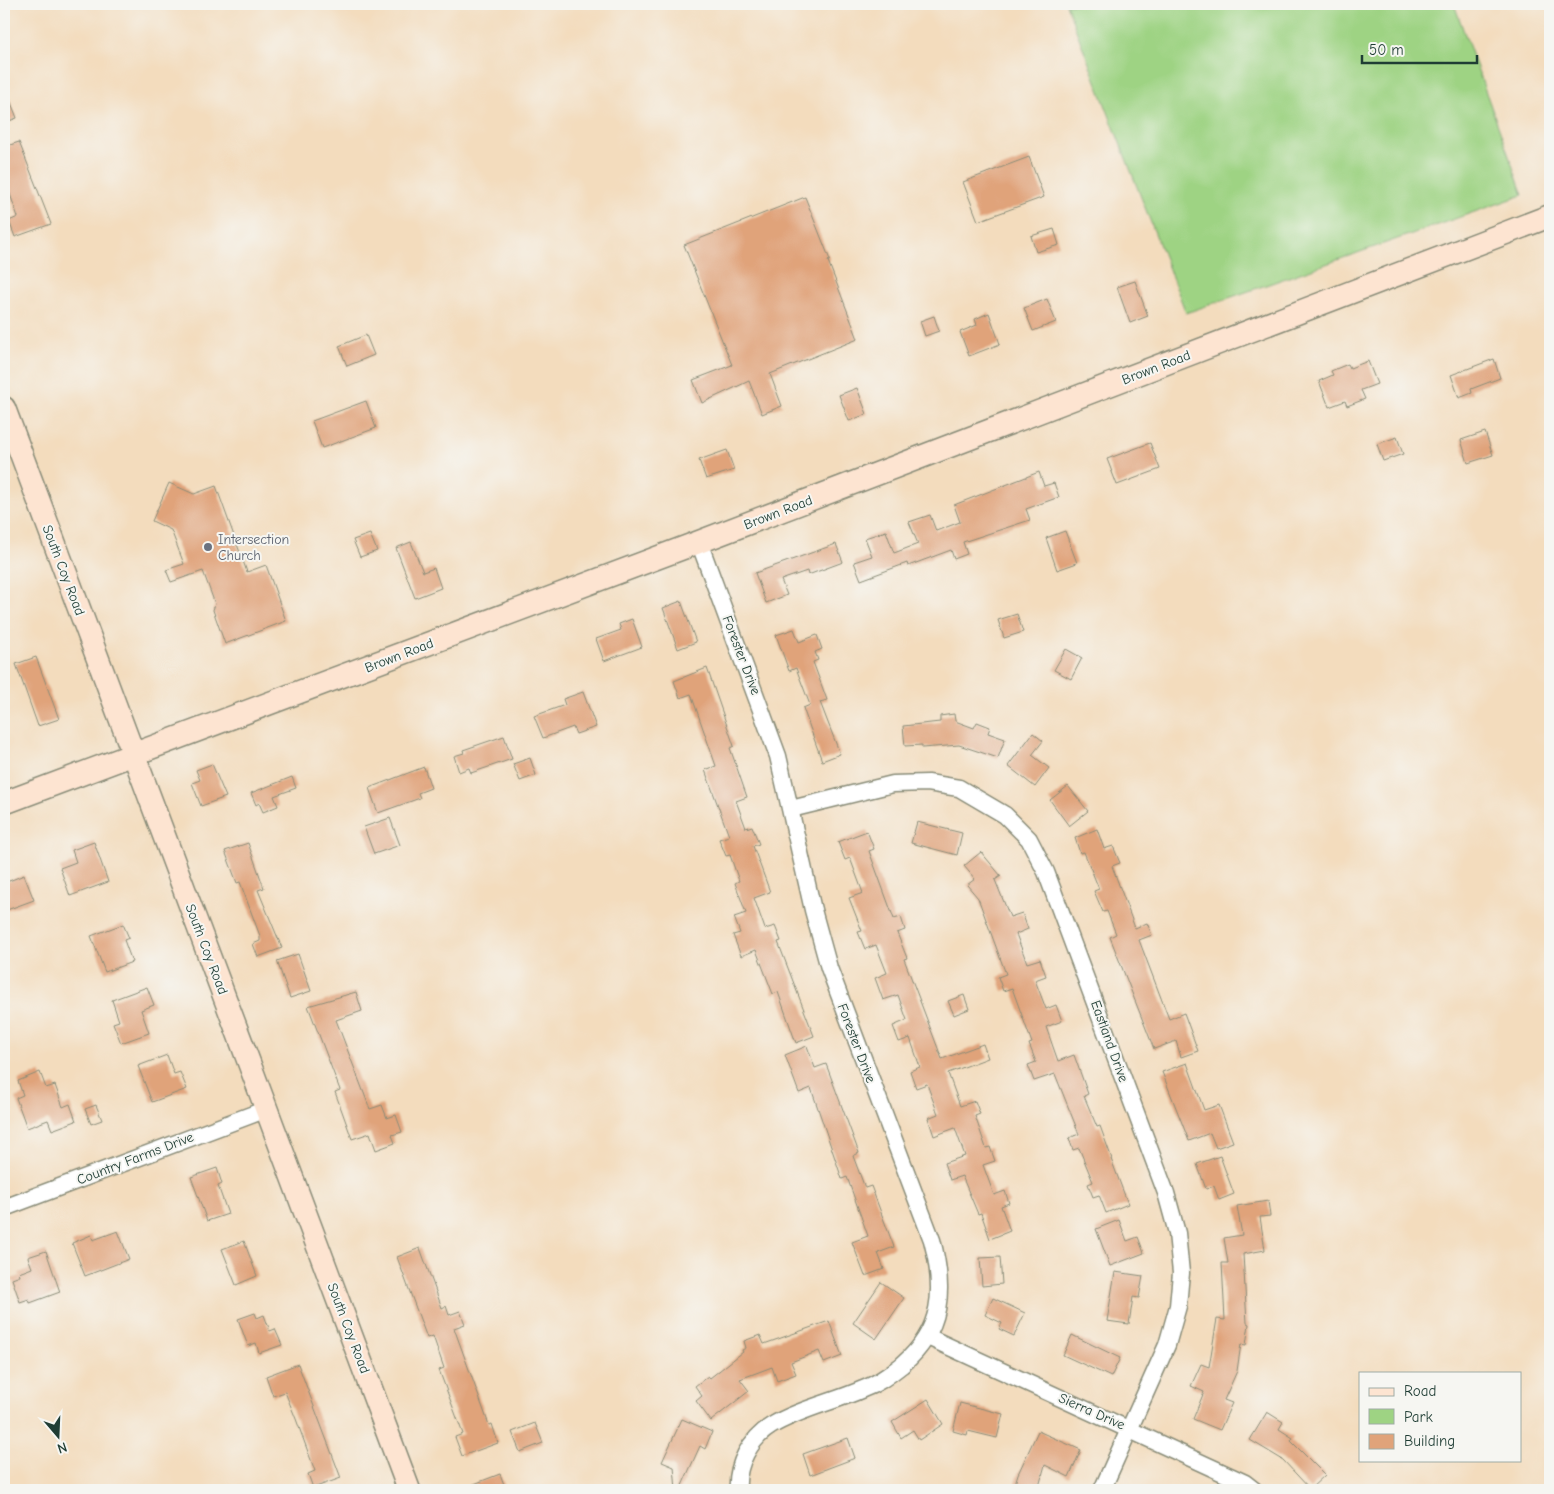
<svg xmlns="http://www.w3.org/2000/svg" width="1554" height="1494" font-family="'Comic Neue',sans-serif">
<style>
.green{fill:#9ed383;stroke:#5e885c}
.building{fill:#e0a37a}
.lines{fill:none;stroke-linecap:round;stroke-linejoin:round}
.street-casing{stroke:#898c78;stroke-width:19}
.secondary-casing{stroke:#898c78;stroke-width:25}
.street{stroke:#fff;stroke-width:16}
.secondary{stroke:#fde4d1;stroke-width:22}
.worship-dot{fill:#6b7280;stroke:#f6f6f2;stroke-width:2}
.labels{text-anchor:middle;stroke-width:4;stroke-linejoin:round;paint-order:stroke}
.street-label{font-size:14px;fill:#1f3d34;stroke:#f6f6f2}
.worship-label{font-size:14px;fill:#5b616d;stroke:#f6f6f2;text-anchor:start}
</style>
<rect width="100%" height="100%" fill="#f6f6f2"/>
<filter id="ink" filterUnits="userSpaceOnUse"><feTurbulence type="fractalNoise" baseFrequency=".02" numOctaves="2"/><feDisplacementMap in="SourceGraphic" scale="10" xChannelSelector="R" yChannelSelector="G"/><feConvolveMatrix kernelMatrix="1 2 1 2 8 2 1 2 1" color-interpolation-filters="sRGB"/></filter>
<filter id="wash" filterUnits="userSpaceOnUse"><feTurbulence type="fractalNoise" baseFrequency=".0096" numOctaves="4" result="noise"/><feDisplacementMap in="SourceGraphic" scale="20" xChannelSelector="R" yChannelSelector="G"/><feGaussianBlur stdDeviation="1.12" result="paint"/><feColorMatrix in="noise" values="0 0 0 0 0 0 0 0 0 0 0 0 0 0 0 0 0 1.4 0 .05"/><feComposite in="paint" operator="in"/></filter>
<g filter="url(#wash)">
<rect width="100%" height="100%" fill="#f3dcbd"/>
<polygon class="green" points="1066,4 1454,4 1523,195 1186,313"/>
<g id="blocks">
<g class="building">
<polygon points="4,85 17,118 4,123"/>
<polygon points="19,142 51,224 15,237 9,221 18,217 4,177 4,147"/>
<polygon points="1029,157 1044,197 978,221 963,182"/>
<polygon points="805,197 830,260 828,261 858,339 770,374 782,406 762,414 749,381 702,403 693,380 732,365 684,245"/>
<polygon points="1054,229 1059,245 1036,252 1031,236"/>
<polygon points="1135,281 1148,316 1130,323 1117,287"/>
<polygon points="1047,299 1056,322 1033,331 1024,308"/>
<polygon points="989,313 1000,344 969,356 960,332 977,325 975,319"/>
<polygon points="934,316 939,331 925,336 920,321"/>
<polygon points="366,335 374,355 347,366 339,346"/>
<polygon points="1494,359 1500,378 1471,389 1472,393 1459,398 1451,375"/>
<polygon points="1368,361 1377,384 1361,390 1365,399 1347,406 1345,401 1329,407 1319,381 1333,375 1331,371 1348,364 1350,368"/>
<polygon points="857,388 867,414 849,421 839,395"/>
<polygon points="366,401 376,428 322,448 312,421"/>
<polygon points="1485,432 1493,455 1468,463 1461,440"/>
<polygon points="1397,437 1403,454 1383,461 1377,444"/>
<polygon points="1150,443 1160,469 1117,485 1107,459"/>
<polygon points="727,450 734,470 706,479 699,460"/>
<polygon points="1039,472 1044,486 1054,483 1059,497 1026,509 1030,520 963,542 967,554 954,559 951,550 908,566 907,563 861,580 854,562 872,556 865,538 886,531 894,553 918,544 909,522 930,515 936,531 960,522 954,505"/>
<polygon points="169,483 194,494 216,486 247,572 266,565 286,621 225,644 213,610 215,604 203,571 171,582 166,570 184,564 171,530 152,521"/>
<polygon points="1065,531 1077,563 1057,570 1046,538"/>
<polygon points="370,534 377,551 360,557 353,540"/>
<polygon points="411,542 423,572 434,568 441,588 415,598 396,548"/>
<polygon points="836,544 843,562 808,575 807,571 781,580 787,595 766,603 755,573"/>
<polygon points="681,601 696,642 678,649 663,608"/>
<polygon points="1017,614 1023,632 1004,638 998,620"/>
<polygon points="632,619 642,647 604,661 596,639 621,630 619,624"/>
<polygon points="794,629 799,642 817,635 822,649 815,652 818,660 813,662 827,700 820,702 840,754 822,761 803,708 810,705 796,668 789,671 776,635"/>
<polygon points="1066,649 1082,658 1071,679 1054,670"/>
<polygon points="36,657 59,719 38,726 16,664"/>
<polygon points="707,668 734,746 730,748 747,797 736,801 746,828 752,826 759,844 753,846 770,892 754,898 765,929 775,926 781,941 778,942 814,1036 796,1043 778,992 773,994 756,950 741,956 733,935 740,933 734,917 746,913 735,883 739,881 730,855 726,856 719,839 729,836 705,770 716,766 691,694 680,698 674,681"/>
<polygon points="583,692 596,727 576,734 573,727 543,738 534,716 565,705 563,699"/>
<polygon points="954,714 955,721 974,728 977,722 990,727 988,733 1005,739 998,758 959,745 922,748 922,745 905,746 903,726 940,722 940,716"/>
<polygon points="1033,733 1043,741 1032,755 1049,768 1035,787 1008,766"/>
<polygon points="504,736 512,759 471,773 469,768 459,772 454,756 464,753 463,750"/>
<polygon points="530,758 536,775 520,781 513,764"/>
<polygon points="212,764 226,797 201,806 192,783 200,780 196,770"/>
<polygon points="424,767 431,788 418,793 420,798 378,813 369,788"/>
<polygon points="292,777 296,788 274,796 278,806 263,812 259,803 256,805 251,793"/>
<polygon points="1068,786 1088,811 1069,826 1050,800"/>
<polygon points="390,818 400,845 374,854 364,827"/>
<polygon points="917,822 962,833 957,855 911,843"/>
<polygon points="1097,829 1104,849 1113,846 1120,863 1112,866 1135,928 1147,923 1152,935 1139,940 1169,1019 1184,1013 1198,1051 1181,1057 1176,1041 1154,1049 1110,937 1116,934 1107,911 1103,912 1094,891 1099,889 1084,852 1080,853 1075,838"/>
<polygon points="867,831 874,849 869,851 894,919 901,917 905,930 897,933 907,958 904,959 942,1059 983,1044 988,1058 948,1073 960,1106 975,1101 980,1114 975,1116 986,1148 990,1147 995,1161 983,1165 994,1195 1005,1191 1009,1203 1001,1206 1010,1231 990,1239 981,1213 978,1214 962,1176 950,1180 944,1163 965,1156 955,1128 934,1136 928,1118 938,1114 927,1084 916,1088 910,1071 920,1067 910,1038 899,1042 893,1026 907,1020 898,995 883,1000 875,978 887,973 876,945 865,949 858,932 862,931 849,898 863,893 850,858 845,860 838,842"/>
<polygon points="94,842 108,882 70,896 60,868 76,862 72,850"/>
<polygon points="248,843 264,888 258,890 282,948 258,957 253,944 260,941 260,936 240,882 237,883 225,851"/>
<polygon points="981,852 1001,876 995,880 1010,917 1022,913 1028,929 1016,934 1027,963 1040,959 1046,976 1035,980 1046,1009 1056,1005 1062,1021 1046,1027 1058,1061 1074,1055 1088,1094 1084,1096 1097,1127 1100,1126 1112,1159 1111,1159 1128,1204 1106,1213 1099,1195 1093,1197 1088,1184 1093,1182 1079,1148 1073,1150 1069,1138 1079,1134 1055,1074 1034,1081 1028,1065 1036,1062 1029,1044 1032,1043 1012,988 1003,991 998,977 1006,974 978,898 967,885 975,879 964,866"/>
<polygon points="24,875 34,900 4,911 4,883"/>
<polygon points="123,924 129,938 124,940 132,962 105,972 91,936"/>
<polygon points="298,954 311,991 290,998 277,961"/>
<polygon points="147,987 154,1005 141,1010 149,1033 121,1043 113,1023 119,1021 112,1000"/>
<polygon points="356,992 362,1011 336,1020 370,1109 382,1105 387,1118 396,1115 402,1132 392,1135 395,1143 376,1150 370,1133 352,1139 335,1092 340,1090 308,1006"/>
<polygon points="964,995 969,1009 954,1015 948,1001"/>
<polygon points="807,1046 815,1068 826,1064 859,1153 853,1156 865,1188 871,1186 894,1247 878,1253 884,1269 865,1276 852,1242 868,1236 847,1177 842,1179 811,1088 799,1093 785,1055"/>
<polygon points="167,1055 174,1074 180,1072 187,1089 152,1102 138,1066"/>
<polygon points="1187,1063 1204,1110 1219,1105 1233,1142 1216,1148 1210,1133 1189,1141 1162,1072"/>
<polygon points="40,1072 46,1088 55,1085 63,1107 70,1104 76,1121 52,1130 48,1120 27,1128 16,1098 23,1095 18,1081"/>
<polygon points="96,1105 102,1120 91,1124 85,1109"/>
<polygon points="1220,1156 1234,1194 1219,1200 1214,1186 1206,1189 1197,1164"/>
<polygon points="217,1168 222,1184 218,1186 228,1214 207,1221 191,1177"/>
<polygon points="1268,1201 1270,1216 1260,1217 1265,1250 1243,1254 1247,1323 1249,1324 1246,1345 1241,1344 1237,1371 1224,1400 1232,1403 1220,1430 1193,1419 1204,1392 1191,1386 1201,1364 1209,1367 1217,1319 1225,1320 1222,1263 1228,1263 1224,1238 1242,1235 1237,1206"/>
<polygon points="1119,1220 1127,1241 1138,1237 1144,1253 1110,1266 1096,1229"/>
<polygon points="118,1231 129,1259 85,1276 72,1243 91,1235 93,1240"/>
<polygon points="244,1241 257,1276 236,1285 222,1249"/>
<polygon points="420,1248 442,1308 446,1306 449,1315 460,1311 465,1324 454,1328 489,1425 492,1424 498,1443 462,1456 455,1437 463,1434 439,1370 444,1368 433,1336 427,1338 397,1257"/>
<polygon points="46,1251 60,1292 30,1303 29,1299 20,1302 12,1279 20,1276 19,1273 32,1268 28,1257"/>
<polygon points="1000,1257 1002,1284 982,1286 980,1258"/>
<polygon points="1115,1272 1143,1276 1139,1298 1133,1297 1129,1324 1107,1321"/>
<polygon points="881,1282 904,1298 876,1339 853,1323"/>
<polygon points="993,1298 1025,1313 1014,1336 999,1329 1002,1323 985,1315"/>
<polygon points="255,1313 257,1318 264,1315 270,1331 275,1329 282,1345 259,1353 256,1343 248,1346 238,1319"/>
<polygon points="829,1321 842,1356 824,1363 819,1351 791,1362 796,1374 777,1381 772,1367 740,1379 749,1391 711,1421 696,1401 702,1396 695,1386 708,1376 710,1378 743,1352 742,1350 746,1348 744,1341 760,1335 764,1344"/>
<polygon points="1072,1335 1120,1358 1111,1377 1063,1355"/>
<polygon points="298,1364 341,1478 313,1488 308,1474 315,1471 296,1419 285,1392 273,1396 266,1376"/>
<polygon points="928,1399 943,1424 919,1440 913,1430 901,1438 892,1422"/>
<polygon points="960,1403 1003,1414 997,1438 968,1431 967,1435 953,1431"/>
<polygon points="1267,1412 1283,1422 1279,1429 1293,1438 1291,1441 1325,1475 1310,1489 1283,1460 1250,1440"/>
<polygon points="682,1419 712,1432 705,1449 700,1446 680,1490 676,1490 674,1467 662,1462"/>
<polygon points="535,1423 543,1443 520,1452 512,1432"/>
<polygon points="1038,1431 1081,1450 1069,1477 1045,1465 1038,1490 1013,1490 1018,1474"/>
<polygon points="848,1438 855,1458 810,1475 803,1454"/>
<polygon points="500,1474 506,1490 461,1490 461,1489"/>
</g>
</g>
</g>
<g filter="url(#ink)">
<use href="#blocks" fill-opacity="0" stroke="#898c78" stroke-width="1"/>
<g class="lines">
<g class="street-casing">
<g id="street">
<path d="M699,542L778,756L813,910L829,968L932,1240C945,1290 943,1330 902,1365C890,1374 878,1384 863,1389C834,1402 799,1409 771,1426C750,1439 736,1465 738,1490"/>
<polyline points="791,809 893,784 928,783 959,788 1005,815 1029,839 1046,872 1166,1193 1177,1233 1181,1273 1178,1306 1167,1345 1102,1490"/>
<polyline points="4,1208 267,1109"/>
<polyline points="928,1337 1245,1483 1254,1490"/>
</g>
</g>
<g class="secondary-casing">
<g id="secondary">
<polyline points="4,408 409,1490"/>
<polyline points="4,803 699,542 1550,216"/>
</g>
</g>
<use href="#street" class="street"/>
<use href="#secondary" class="secondary"/>
</g>
</g>
<circle class="worship-dot" cx="208" cy="547" r="5"/>
<g class="labels">
<g class="street-label">
<text transform="translate(1156 367) rotate(-21)" y="5">Brown Road</text>
<text transform="translate(778 512) rotate(-21)" y="5">Brown Road</text>
<text transform="translate(64 570) rotate(69)" y="5">South Coy Road</text>
<text transform="translate(399 655) rotate(-21)" y="5">Brown Road</text>
<text transform="translate(742 655) rotate(69)" y="5">Forester Drive</text>
<text transform="translate(207 949) rotate(69)" y="5">South Coy Road</text>
<text transform="translate(1110 1041) rotate(70)" y="5">Eastland Drive</text>
<text transform="translate(857 1043) rotate(69)" y="5">Forester Drive</text>
<text transform="translate(135 1158) rotate(-21)" y="5">Country Farms Drive</text>
<text transform="translate(349 1328) rotate(69)" y="5">South Coy Road</text>
<text transform="translate(1092 1411) rotate(24)" y="5">Sierra Drive</text>
</g>
<g class="worship-label">
<text x="218" y="544">Intersection<tspan x="218" dy="16">Church</tspan></text>
</g>
</g>
<rect width="1554" height="1494" fill="none" stroke="#f6f6f2" stroke-width="20"/>
<rect x="1359" y="1372" width="162" height="90" fill="#f6f6f2" stroke="#a0aca6"/>
<rect x="1369" y="1388" width="25" height="8" fill="#fde4d1" stroke="#a0aca6"/>
<text x="1404" y="1396" font-size="15" fill="#1f3d34">Road</text>
<rect x="1369" y="1409" width="25" height="15" fill="#9ed383" stroke="#a0aca6"/>
<text x="1404" y="1422" font-size="15" fill="#1f3d34">Park</text>
<rect x="1369" y="1434" width="25" height="15" fill="#e0a37a" stroke="#a0aca6"/>
<text x="1404" y="1446" font-size="15" fill="#1f3d34">Building</text>
<g transform="translate(58 1436) rotate(161)" stroke="#f6f6f2" stroke-width="4" paint-order="stroke">
<path d="M0-4L9 19L0 12L-9 19Z" fill="#1f3d34"/>
<text y="-8" font-size="14" font-weight="bold" text-anchor="middle" fill="#1f3d34">N</text>
</g>
<path d="M1362 55v8h115v-8" fill="none" stroke="#1f3d34" stroke-width="2.5"/>
<text x="1369" y="55" font-size="15" fill="#1f3d34" stroke="#f6f6f2" stroke-width="4" paint-order="stroke">50 m</text>
</svg>
